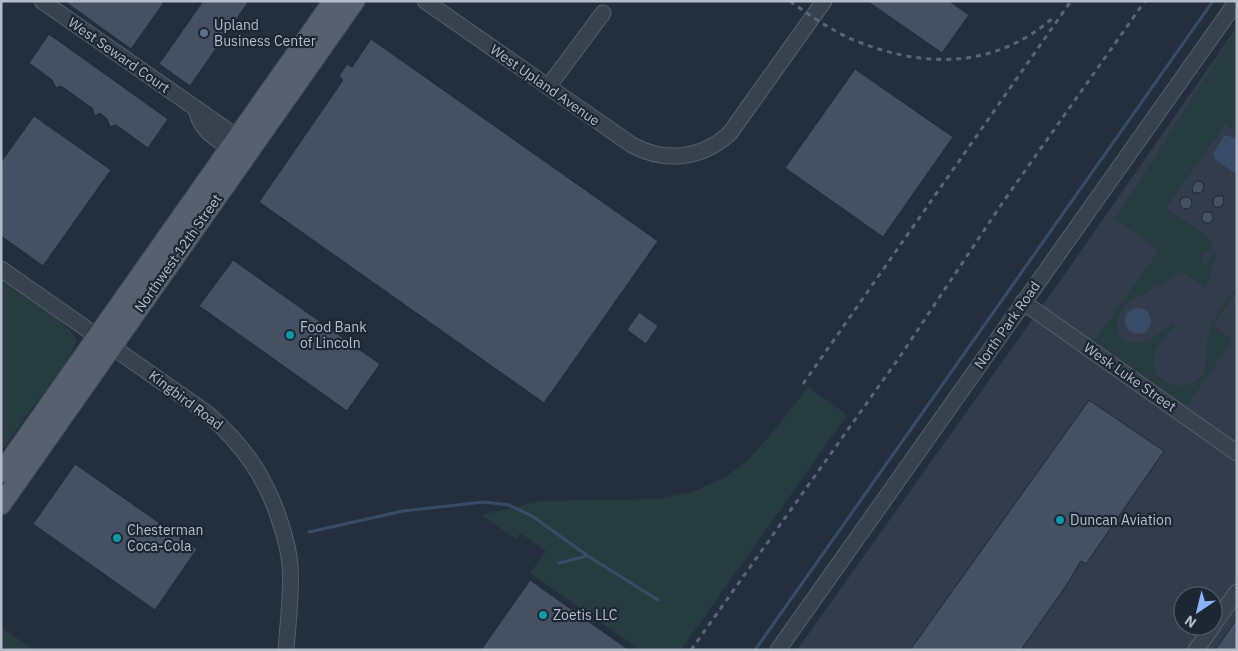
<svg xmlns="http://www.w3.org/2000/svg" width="1238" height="651" font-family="'IBM Plex Sans',sans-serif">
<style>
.airport{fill:#323c4b;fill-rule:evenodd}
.green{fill:#263c3f}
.water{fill:#394c67}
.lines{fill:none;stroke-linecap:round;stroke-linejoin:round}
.stream{stroke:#394c67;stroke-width:3}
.building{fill:#455162;stroke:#1f2835}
.minor-casing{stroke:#565f6c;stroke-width:17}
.major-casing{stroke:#414a57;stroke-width:21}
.minor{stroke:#38414e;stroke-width:15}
.major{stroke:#56606e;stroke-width:19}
.rail{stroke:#5a6575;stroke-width:3;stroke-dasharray:5 5;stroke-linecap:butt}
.service-dot{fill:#5c6f8a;stroke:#1d2633;stroke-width:2}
.culture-dot{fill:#0f9aa8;stroke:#1d2633;stroke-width:2}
.labels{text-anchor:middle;stroke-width:4.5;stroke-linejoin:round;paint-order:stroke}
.poi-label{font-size:14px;fill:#b4bcc9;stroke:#1d2633;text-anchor:start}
.street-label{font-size:14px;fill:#b4bcc9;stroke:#1d2633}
</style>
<rect width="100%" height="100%" fill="#242f3e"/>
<path class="airport" d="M1237,27V650H797L1062,278ZM1183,596H1213V626H1183Z"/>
<g class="green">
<path d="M1237,28V132L1225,124L1166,208L1212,240L1209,244L1214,248L1204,252L1202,256L1204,258L1202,262L1206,264L1215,251L1217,252L1207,286L1205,288L1182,272L1126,304C1114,317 1112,341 1134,343C1148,344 1162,331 1172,324H1176C1169,335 1157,342 1154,355C1148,382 1182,395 1200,377C1210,367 1205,350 1208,337C1211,318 1226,302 1237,287V290L1213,325L1232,340L1185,409L1087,340L1096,338L1159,250L1115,219Z"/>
<path d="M1,280C18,292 72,324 77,341C72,346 71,357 67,363L26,416L1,452Z"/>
<polygon points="808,387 847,415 681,650 640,650 530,573 546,551 520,533 516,539 481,515 541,501 657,499 692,492 724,478 749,459 777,427"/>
<polygon points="1,627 34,650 1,650"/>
</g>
<g class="water">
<polygon points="1227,135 1237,140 1237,175 1216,160 1214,156 1214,152 1224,136"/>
<circle cx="1138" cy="321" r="13"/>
</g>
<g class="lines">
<g class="stream">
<polyline points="309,532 403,511 484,502 509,505 532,516 588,556 658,600"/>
<polyline points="559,563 587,556"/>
<polyline points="755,650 1213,1"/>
</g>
</g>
<g class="building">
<polygon points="64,1 165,1 131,49"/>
<polygon points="203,1 249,1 190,86 159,64"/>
<polygon points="867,1 949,1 969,15 942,53"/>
<polygon points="49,34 168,119 148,148 116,125 110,127 107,119 100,113 95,116 92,108 61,86 56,88 52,80 29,63"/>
<polygon points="371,39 658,241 544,403 259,202 343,80 339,76 347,64 352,67"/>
<polygon points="855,69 953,137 883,237 785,168"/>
<polygon points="34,116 111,170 43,266 1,236 1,162"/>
<polygon points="1197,181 1202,182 1204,186 1203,190 1200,193 1193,193 1192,187"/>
<polygon points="1217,196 1223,196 1224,203 1220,207 1214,207 1213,201 1214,198"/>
<circle cx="1186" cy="203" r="6"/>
<polygon points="1205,212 1211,212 1213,217 1212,221 1209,223 1206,223 1202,220 1202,214"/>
<polygon points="233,260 380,364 347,411 199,306"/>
<polygon points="639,312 658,326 646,344 627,330"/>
<polygon points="1089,400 1164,451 1086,564 1081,561 1066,586 1021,650 910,650"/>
<polygon points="75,464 197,549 155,610 33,524"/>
<polygon points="530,580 629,650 481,650"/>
<polygon points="1237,619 1237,650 1215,650"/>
</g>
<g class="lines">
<g class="minor-casing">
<g id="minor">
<polyline points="42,1 237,137"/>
<path d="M425,1L632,145C665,163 702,159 730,133L824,1"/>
<polyline points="548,87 603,13"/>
<path d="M196,109C201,131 212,135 229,148"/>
<path d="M1,269L208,414C245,447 268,480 282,528C286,540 289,553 290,565C292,594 288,622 286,650"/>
<polyline points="1023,302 1237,453"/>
<polyline points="1213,625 1237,592"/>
<polyline points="778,650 1237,1"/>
<polyline points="1196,650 1213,626"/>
</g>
</g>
<g class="major-casing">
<g id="major">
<polyline points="1,473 333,1"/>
<polyline points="1,505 355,1"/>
</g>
</g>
<use href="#minor" class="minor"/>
<use href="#major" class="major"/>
<g class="rail">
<path d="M790,1C809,15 828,28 849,38C921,69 994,70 1054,17"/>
<polyline points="803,384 1071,1"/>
<polyline points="691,650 901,355 1003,202 1145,1"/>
</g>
</g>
<circle class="service-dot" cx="204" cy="33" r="5"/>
<g class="culture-dot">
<circle cx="290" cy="335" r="5"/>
<circle cx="1060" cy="520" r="5"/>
<circle cx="117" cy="538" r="5"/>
<circle cx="543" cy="615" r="5"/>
</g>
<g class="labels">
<g class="poi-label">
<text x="214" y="30">Upland<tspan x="214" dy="16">Business Center</tspan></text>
<text x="300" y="332">Food Bank<tspan x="300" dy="16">of Lincoln</tspan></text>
<text x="1070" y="525">Duncan Aviation</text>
<text x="127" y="535">Chesterman<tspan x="127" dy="16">Coca-Cola</tspan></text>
<text x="553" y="620">Zoetis LLC</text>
</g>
<g class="street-label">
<text transform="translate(119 55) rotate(35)" y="5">West Seward Court</text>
<text transform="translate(545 85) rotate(35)" y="5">West Upland Avenue</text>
<text transform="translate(178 253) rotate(-55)" y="5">Northwest 12th Street</text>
<text transform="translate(1007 325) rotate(-55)" y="5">North Park Road</text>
<text transform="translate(1130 377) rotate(35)" y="5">Wesk Luke Street</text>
<text transform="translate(186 400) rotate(37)" y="5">Kingbird Road</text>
</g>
</g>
<rect width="1238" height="651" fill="none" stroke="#b4bcc9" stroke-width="5"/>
<g transform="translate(1198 611) rotate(215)"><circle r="24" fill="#1d2633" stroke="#59626f"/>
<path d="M0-4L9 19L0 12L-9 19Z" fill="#8ab4f8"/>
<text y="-8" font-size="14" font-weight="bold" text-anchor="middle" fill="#b4bcc9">N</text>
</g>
</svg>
